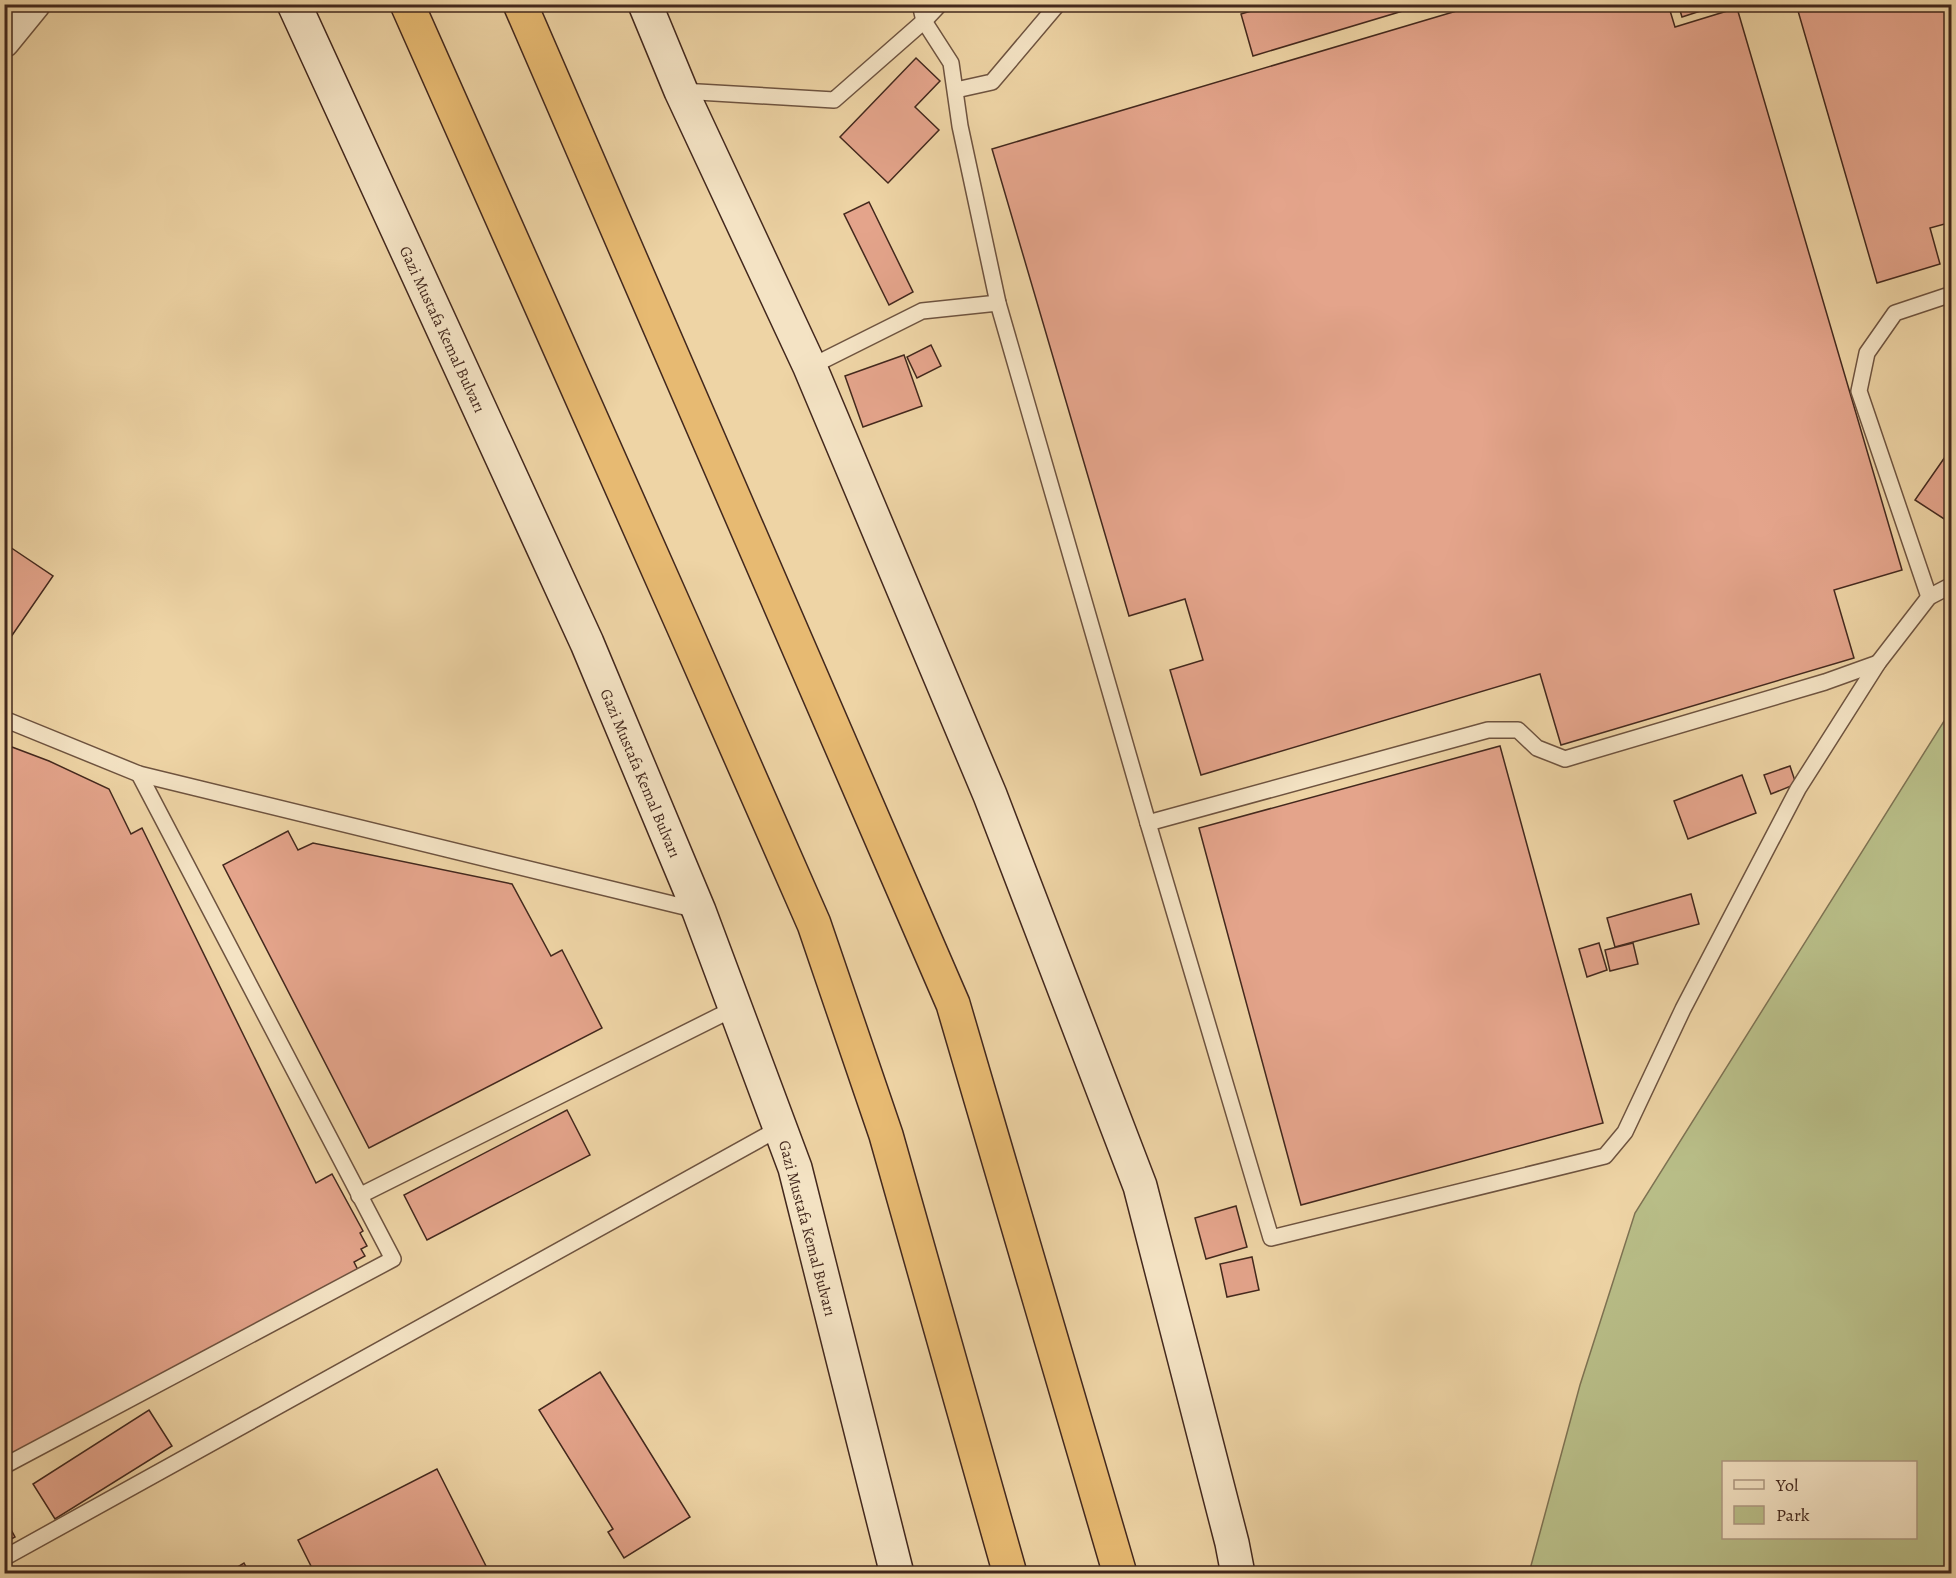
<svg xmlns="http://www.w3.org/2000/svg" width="1956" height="1578" font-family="Alegreya,serif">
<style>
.green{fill:#b8bd87;stroke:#7e7252;stroke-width:1.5;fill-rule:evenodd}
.building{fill:#e4a48b;stroke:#43281d;stroke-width:1.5}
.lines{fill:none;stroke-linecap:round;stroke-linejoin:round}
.lane-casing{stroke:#6e533f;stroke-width:18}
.street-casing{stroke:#6e533f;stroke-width:33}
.secondary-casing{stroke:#43281d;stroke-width:36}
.highway-casing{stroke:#43281d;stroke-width:36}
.lane{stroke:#f4e3c4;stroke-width:15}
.street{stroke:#f4e3c4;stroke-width:30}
.secondary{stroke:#f4e3c4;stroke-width:33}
.highway{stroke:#e7ba72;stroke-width:33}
.labels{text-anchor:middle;stroke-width:4.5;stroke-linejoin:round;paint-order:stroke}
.street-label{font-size:16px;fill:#43281d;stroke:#f4e3c4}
</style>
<rect width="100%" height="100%" fill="#eed4a5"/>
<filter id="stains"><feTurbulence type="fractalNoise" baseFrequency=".00333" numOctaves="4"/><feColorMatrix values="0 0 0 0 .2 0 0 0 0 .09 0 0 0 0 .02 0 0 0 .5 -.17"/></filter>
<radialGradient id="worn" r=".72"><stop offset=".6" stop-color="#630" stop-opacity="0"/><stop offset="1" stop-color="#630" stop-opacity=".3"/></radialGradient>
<path class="green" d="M1951,710V1573H1529L1580,1385L1635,1213ZM1724,1462H1916V1538H1724Z"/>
<g class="building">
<polygon points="1274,4 1426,4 1253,56 1241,14"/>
<polygon points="1480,4 1668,4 1675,27 1737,8 1902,570 1834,590 1854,658 1561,745 1540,674 1201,775 1170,670 1203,660 1185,599 1129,616 992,149"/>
<polygon points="1678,4 1722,4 1682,17"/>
<polygon points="1796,4 1952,4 1952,222 1930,228 1940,264 1877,283"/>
<polygon points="916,58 940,81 915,107 939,130 888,183 840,137"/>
<polygon points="869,202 913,292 889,305 844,214"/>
<polygon points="931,345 941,366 917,378 907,357"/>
<polygon points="904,355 922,406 863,427 845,376"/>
<polygon points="1952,447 1952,524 1915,500"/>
<polygon points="4,543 53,576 4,647"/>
<polygon points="4,744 49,761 109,789 131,834 142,828 316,1183 332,1174 363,1231 360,1233 367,1246 361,1249 365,1256 354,1262 360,1274 4,1461"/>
<polygon points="1500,746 1603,1123 1301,1205 1199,828"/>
<polygon points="1790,766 1796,784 1771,794 1764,775"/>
<polygon points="1742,775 1756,813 1688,839 1674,801"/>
<polygon points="288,831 298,850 313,843 512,884 551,956 562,950 602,1028 369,1148 223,865"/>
<polygon points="1691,894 1699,924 1615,947 1607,918"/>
<polygon points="1599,943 1607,970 1587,977 1579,949"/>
<polygon points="1633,943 1638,964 1610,971 1605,950"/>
<polygon points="567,1110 590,1155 427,1240 404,1195"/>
<polygon points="1236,1206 1247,1247 1206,1259 1195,1218"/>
<polygon points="1252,1257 1259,1290 1227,1297 1220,1264"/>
<polygon points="600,1372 690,1517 624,1558 608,1532 613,1529 539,1410"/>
<polygon points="149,1410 172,1446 55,1519 33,1484"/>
<polygon points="437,1469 490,1574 315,1574 298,1540"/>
<polygon points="4,1517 15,1537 4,1543"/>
<polygon points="244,1563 250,1574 226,1574"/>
</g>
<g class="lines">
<g class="lane-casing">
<g id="lane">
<polyline points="920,4 924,21 951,63 960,126 998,303 1148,823 1271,1238 1605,1156 1625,1132 1683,1009 1798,789 1878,663 1929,597 1952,585"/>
<polyline points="956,90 992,82 1058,4"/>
<polyline points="681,91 834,100 924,21 940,4"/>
<polyline points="810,367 922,311 998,303"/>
<polyline points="1929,597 1859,391 1867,353 1895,313 1952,294"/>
<polyline points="4,719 139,774 697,910"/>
<polyline points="1148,823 1488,730 1518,730 1537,748 1565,759 1825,682 1878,663"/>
<polyline points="359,1196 735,1008"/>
<polyline points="4,1466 393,1259 139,774"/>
<polyline points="4,1558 780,1128"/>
</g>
</g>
<g class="street-casing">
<polyline id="street" points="4,42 35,4"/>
</g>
<g class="secondary-casing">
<g id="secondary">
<polyline points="294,4 587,643 699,911 795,1168 897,1574"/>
<polyline points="645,4 681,91 810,367 990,795 1140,1186 1232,1543 1238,1574"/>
</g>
</g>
<g class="highway-casing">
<g id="highway">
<polyline points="407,4 685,630 814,924 886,1135 1010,1574"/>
<polyline points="520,4 953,1004 1120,1574"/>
</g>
</g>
<use href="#lane" class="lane"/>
<use href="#street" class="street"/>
<use href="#secondary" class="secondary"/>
<use href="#highway" class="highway"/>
</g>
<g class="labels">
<g class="street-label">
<text transform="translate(443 329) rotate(65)" y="6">Gazi Mustafa Kemal Bulvarı</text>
<text transform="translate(641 773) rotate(67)" y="6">Gazi Mustafa Kemal Bulvarı</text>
<text transform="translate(808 1228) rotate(75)" y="6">Gazi Mustafa Kemal Bulvarı</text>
</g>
</g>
<rect width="1956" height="1578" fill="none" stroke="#eed4a5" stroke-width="24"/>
<rect x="6" y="6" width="1944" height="1566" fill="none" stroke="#43281d" stroke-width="3"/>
<rect x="12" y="12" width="1932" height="1554" fill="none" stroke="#43281d" stroke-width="1.5"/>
<rect x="1722" y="1461" width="195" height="78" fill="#f4e3c4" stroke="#ad9881" stroke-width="1.5"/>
<rect x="1734" y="1480" width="30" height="9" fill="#f4e3c4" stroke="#ad9881" stroke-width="1.5"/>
<text x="1776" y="1491" font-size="18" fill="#43281d">Yol</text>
<rect x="1734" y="1506" width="30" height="18" fill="#b8bd87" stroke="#ad9881" stroke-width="1.5"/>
<text x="1776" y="1521" font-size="18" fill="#43281d">Park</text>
<rect width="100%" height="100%" filter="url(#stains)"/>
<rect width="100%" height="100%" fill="url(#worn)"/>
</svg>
